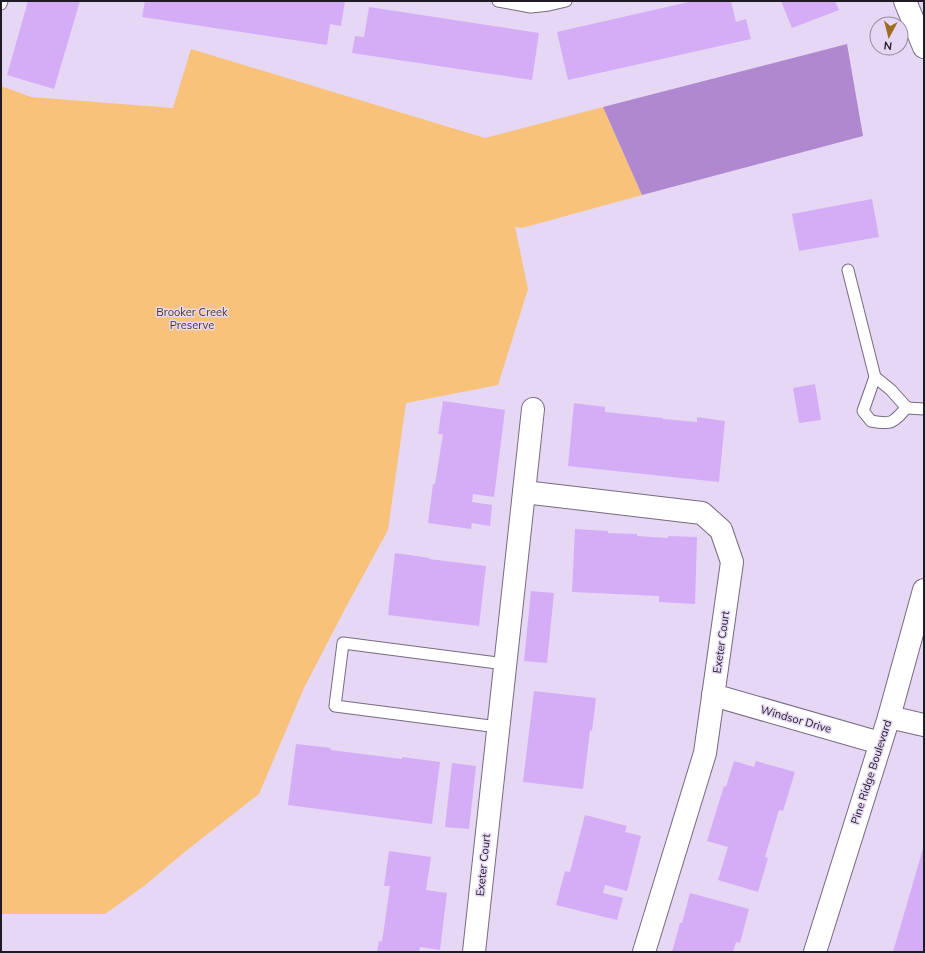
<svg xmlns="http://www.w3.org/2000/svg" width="925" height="953" font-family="Mulish,sans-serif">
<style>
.green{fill:#f8c27b}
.water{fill:#af88cf}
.building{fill:#d5adf6}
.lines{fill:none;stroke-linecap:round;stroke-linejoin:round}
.service-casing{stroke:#776a83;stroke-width:13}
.minor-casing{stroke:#776a83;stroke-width:24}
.tertiary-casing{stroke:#776a83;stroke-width:24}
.service{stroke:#fff;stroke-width:11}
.minor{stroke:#fff;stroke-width:22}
.tertiary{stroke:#fff;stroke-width:22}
.labels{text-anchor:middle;stroke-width:3;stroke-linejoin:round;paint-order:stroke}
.park-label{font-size:11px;fill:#4e3819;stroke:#e6d7f4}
.street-label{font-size:11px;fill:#1f1a24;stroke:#e6d7f4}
</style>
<rect width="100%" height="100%" fill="#e6d7f4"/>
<polygon class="green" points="191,49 485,138 603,107 642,195 522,228 515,227 528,289 498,385 406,403 388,530 347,605 304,688 259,794 187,850 144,886 105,914 1,914 1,86 31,97 173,108"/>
<polygon class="water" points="847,44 863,136 642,195 603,107"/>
<g class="building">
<polygon points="28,1 80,1 54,89 7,75"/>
<polygon points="145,1 345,1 341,26 330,24 327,45 142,17"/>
<polygon points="693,1 731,1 736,22 746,19 751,39 568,80 557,32"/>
<polygon points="781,1 835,1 839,10 792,28"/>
<polygon points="369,7 539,33 532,80 352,53 355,36 364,37"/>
<polygon points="872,199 879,237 799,251 792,214"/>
<polygon points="815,384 821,420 799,423 793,388"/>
<polygon points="443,401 505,410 494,497 473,494 472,502 492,505 490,526 472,523 471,529 428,523 433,484 435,484 443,434 438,434"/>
<polygon points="574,403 605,407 605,412 663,418 663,419 697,422 697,417 725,421 719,482 568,466"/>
<polygon points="575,529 608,531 608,533 637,534 637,536 668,538 668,536 697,537 695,604 659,602 659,596 572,592"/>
<polygon points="395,553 430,558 429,559 486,566 479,626 388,615"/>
<polygon points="531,591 554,593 547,663 524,661"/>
<polygon points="534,691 596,698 592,731 590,730 583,789 523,782"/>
<polygon points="296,744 331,748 330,750 402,759 402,757 440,762 432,824 288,805"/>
<polygon points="734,761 754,767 756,761 795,772 783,811 779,810 765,857 768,858 758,892 718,880 728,847 707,841 724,786 726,787"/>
<polygon points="452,763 476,766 469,829 445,827"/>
<polygon points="585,815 627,826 625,832 641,836 627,891 605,885 603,893 623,898 617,920 556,905 565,871 570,872"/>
<polygon points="924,845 924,952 893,952"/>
<polygon points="389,851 431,857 426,890 447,893 440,950 420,947 419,952 377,952 379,941 382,942 390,886 384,886"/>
<polygon points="690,893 749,909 740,943 736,942 733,952 672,952 680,923 682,923"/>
</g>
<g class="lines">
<g class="service-casing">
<g id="service">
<polyline points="498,1 531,7 549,5 566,1"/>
<polyline points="1,4 2,1"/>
<polyline points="848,270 875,377 891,390 907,408 924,409"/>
<path d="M875,377L863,411L871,421C892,425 893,423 907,407"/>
<polyline points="498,727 335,706 343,643 505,664"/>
</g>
</g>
<g class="minor-casing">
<g id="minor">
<polyline points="524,492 702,513 721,530 732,562 705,753 644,952"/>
<polyline points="713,695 880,743"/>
<polyline points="889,717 924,725"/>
<polyline points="474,952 533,409"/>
</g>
</g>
<g class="tertiary-casing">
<g id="tertiary">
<polyline points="905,1 924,47"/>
<polyline points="815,952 889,717 924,590"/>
</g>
</g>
<use href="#service" class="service"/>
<use href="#minor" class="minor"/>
<use href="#tertiary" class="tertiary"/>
</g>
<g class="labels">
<g class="park-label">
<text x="192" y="316">Brooker Creek<tspan x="192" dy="13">Preserve</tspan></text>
</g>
<g class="street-label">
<text transform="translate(721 642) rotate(-82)" y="4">Exeter Court</text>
<text transform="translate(796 719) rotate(16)" y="4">Windsor Drive</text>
<text transform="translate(871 772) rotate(-72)" y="4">Pine Ridge Boulevard</text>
<text transform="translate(483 865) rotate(-84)" y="4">Exeter Court</text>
</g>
</g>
<rect width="925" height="953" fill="none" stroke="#1f1a24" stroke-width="4"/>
<g transform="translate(889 36) rotate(187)"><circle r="19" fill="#e6d7f4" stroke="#968ba1"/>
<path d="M0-3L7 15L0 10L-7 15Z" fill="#9e6d21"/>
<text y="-6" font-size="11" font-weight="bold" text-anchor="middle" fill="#1f1a24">N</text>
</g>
</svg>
